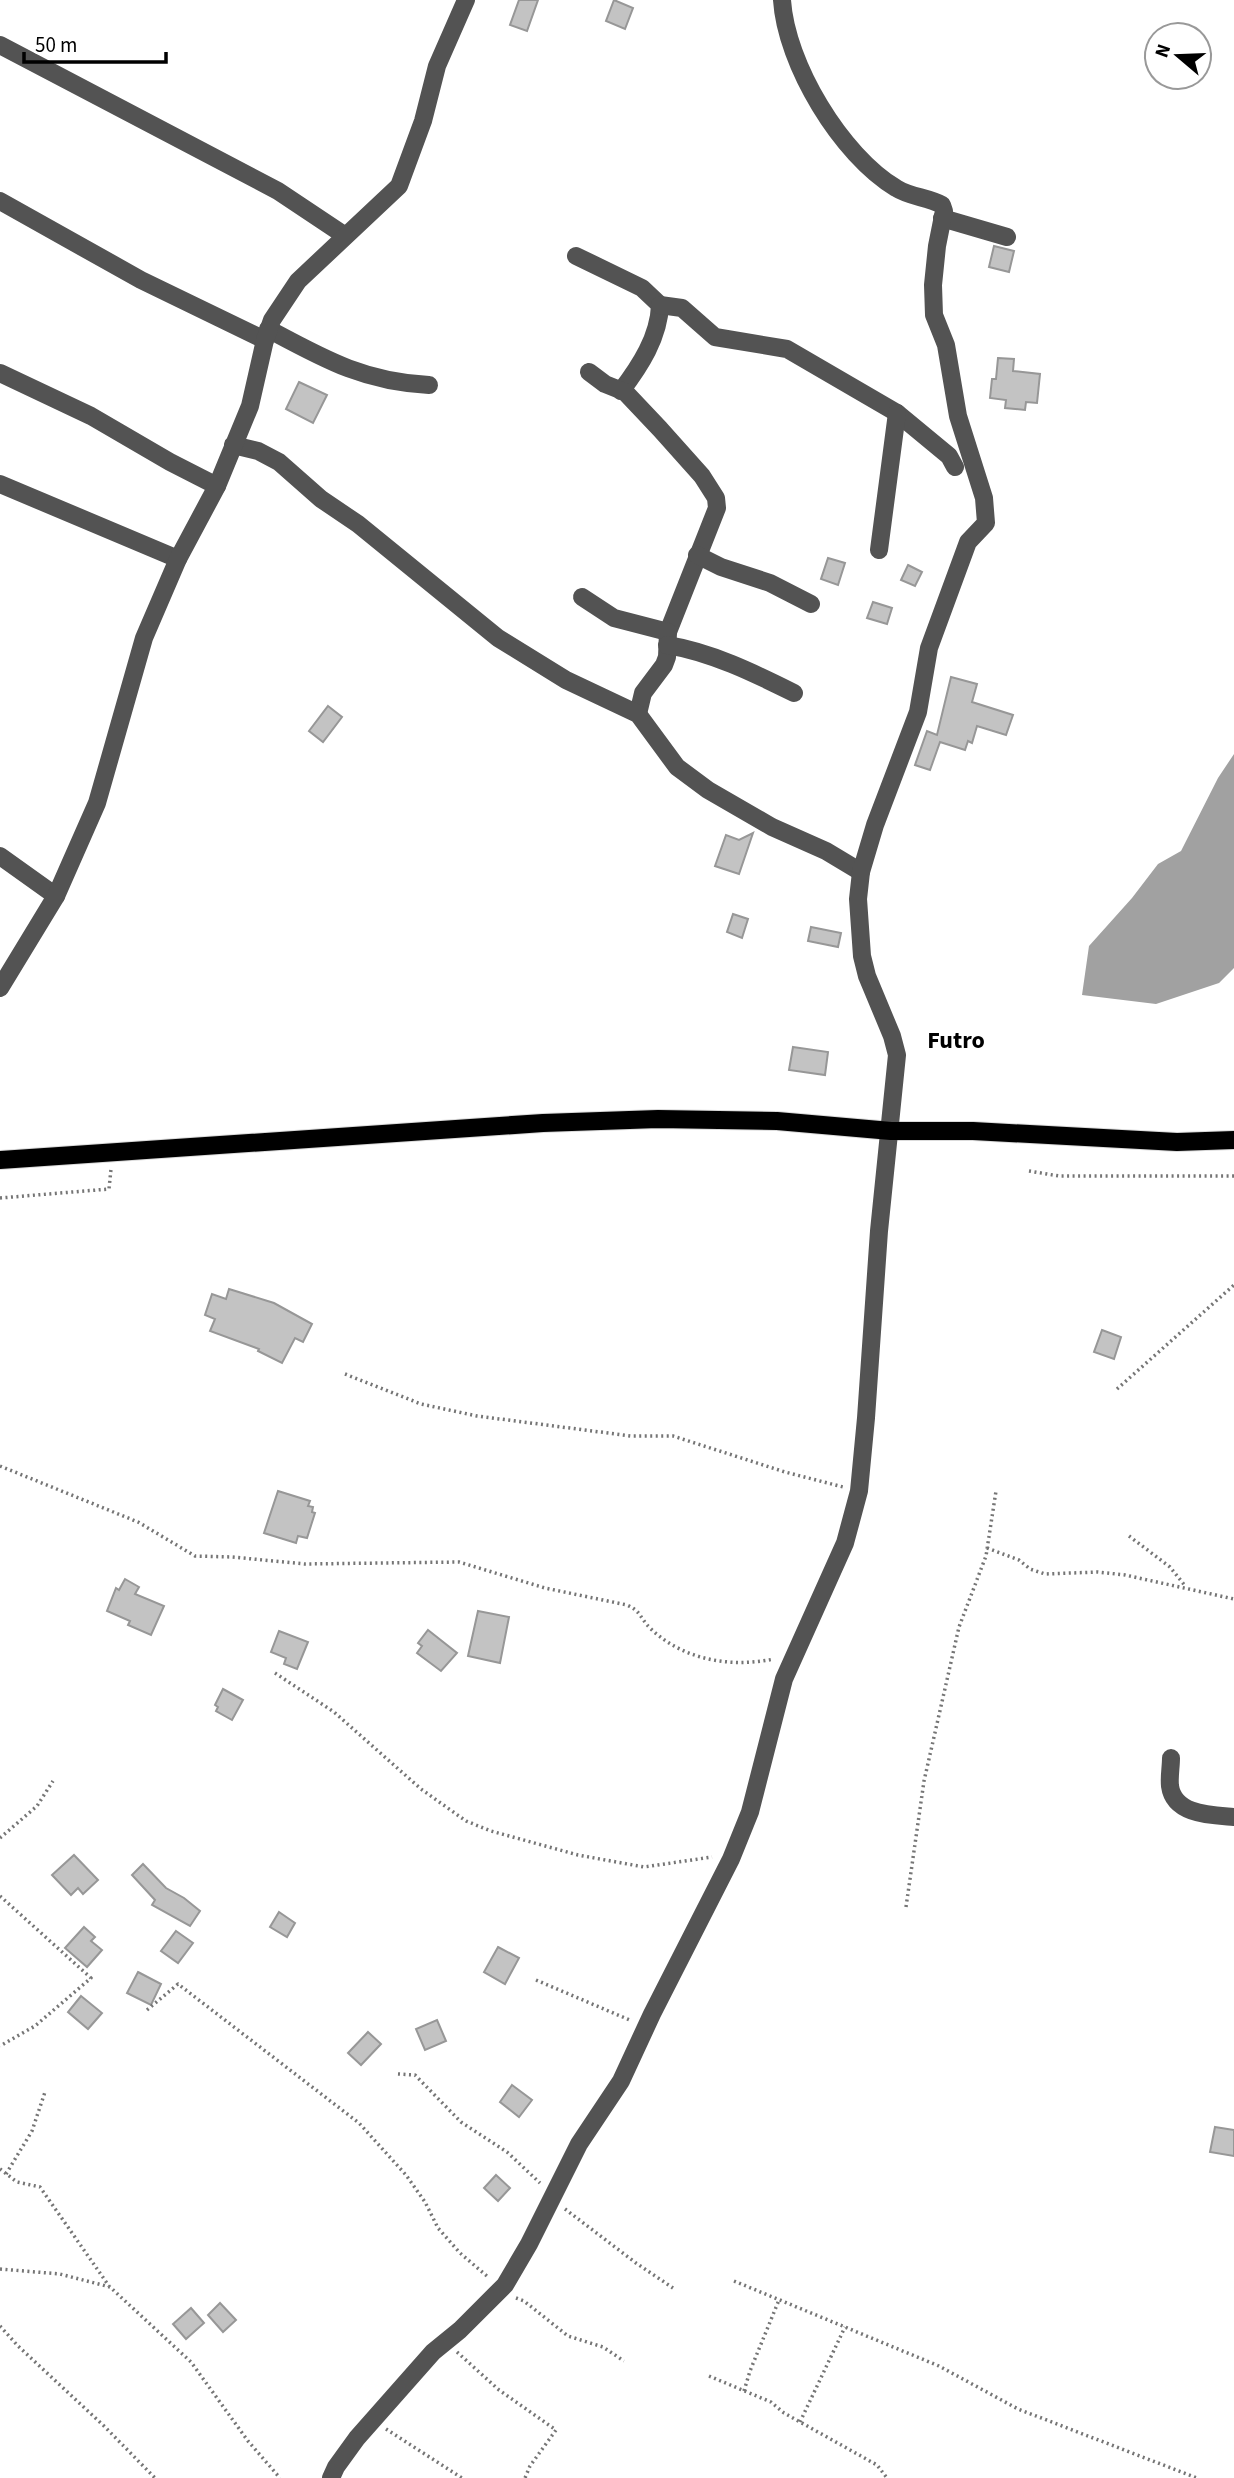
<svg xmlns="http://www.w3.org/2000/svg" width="1234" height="2478" font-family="'Source Sans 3',sans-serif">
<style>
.water{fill:#a1a1a1}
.building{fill:#c3c3c3;stroke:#979797;stroke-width:2}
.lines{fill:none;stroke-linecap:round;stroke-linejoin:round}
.major-casing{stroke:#dbdbdb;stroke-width:20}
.path{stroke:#757575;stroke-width:3.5;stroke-dasharray:2 3.5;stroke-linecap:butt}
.minor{stroke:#535353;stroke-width:18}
.major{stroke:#000;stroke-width:18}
.labels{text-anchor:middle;stroke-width:5;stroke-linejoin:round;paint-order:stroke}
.quarter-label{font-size:24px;font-weight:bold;fill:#000;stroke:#fff}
</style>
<rect width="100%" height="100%" fill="#fff"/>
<polygon class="water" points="1234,754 1234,968 1219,983 1156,1004 1082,995 1089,946 1132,898 1158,864 1181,851 1218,778"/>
<g class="building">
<polygon points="519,0 538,0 527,31 510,25"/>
<polygon points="614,0 633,8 625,29 606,21"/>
<polygon points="994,246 1014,251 1009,272 989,267"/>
<polygon points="998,358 1014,359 1013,371 1040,374 1037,403 1026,402 1025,410 1005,408 1006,400 990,398 992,379 996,379"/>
<polygon points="299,382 327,395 313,423 286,409"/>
<polygon points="828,558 845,563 838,585 821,579"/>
<polygon points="908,565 922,572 915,586 901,580"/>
<polygon points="873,602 892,608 887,624 867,618"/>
<polygon points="951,677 977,684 972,702 1013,715 1006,735 977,726 972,743 968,741 965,750 940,742 930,770 915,765 927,731 937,735"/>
<polygon points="328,706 342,717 323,742 309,731"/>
<polygon points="753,833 739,874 715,866 726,835 739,840"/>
<polygon points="733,914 748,919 742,938 727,932"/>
<polygon points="811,927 841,933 838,947 808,941"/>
<polygon points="793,1047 828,1052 825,1075 789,1070"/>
<polygon points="229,1289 274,1303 312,1324 303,1342 295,1338 282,1363 258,1351 259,1349 210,1331 215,1319 205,1315 212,1294 226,1299"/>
<polygon points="1102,1330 1121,1337 1114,1359 1094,1352"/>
<polygon points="278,1491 310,1501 308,1506 313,1507 312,1512 315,1513 307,1538 298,1536 296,1543 264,1533"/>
<polygon points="125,1579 139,1587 135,1594 164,1606 151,1635 128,1625 130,1621 107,1611 116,1588 119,1590"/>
<polygon points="478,1611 509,1617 500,1663 468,1656"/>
<polygon points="428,1630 457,1653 441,1671 417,1653 422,1646 418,1643"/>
<polygon points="279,1631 308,1642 297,1669 284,1664 286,1658 271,1652"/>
<polygon points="223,1689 243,1700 232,1720 216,1711 218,1707 215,1705"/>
<polygon points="74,1855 98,1880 83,1894 78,1888 71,1895 52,1875"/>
<polygon points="143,1864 166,1888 184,1898 200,1911 190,1926 152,1905 155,1900 132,1875"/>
<polygon points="279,1912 295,1923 287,1937 270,1927"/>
<polygon points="84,1927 95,1937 91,1941 102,1950 87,1967 65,1948"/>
<polygon points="176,1931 193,1943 178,1963 161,1951"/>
<polygon points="498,1947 519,1958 505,1984 484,1972"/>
<polygon points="138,1972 161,1984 151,2005 127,1993"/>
<polygon points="81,1996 102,2013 88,2029 68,2012"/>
<polygon points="437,2020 446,2041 425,2050 416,2029"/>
<polygon points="368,2032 381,2044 361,2065 348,2053"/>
<polygon points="512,2085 532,2100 519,2117 500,2102"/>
<polygon points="1215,2127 1234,2130 1234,2156 1210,2152"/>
<polygon points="496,2175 510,2188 498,2201 484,2188"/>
<polygon points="220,2303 236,2320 223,2332 208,2315"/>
<polygon points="191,2308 204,2323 186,2339 173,2324"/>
</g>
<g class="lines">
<g class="major-casing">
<polyline id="major" points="0,1160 543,1123 658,1119 777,1121 891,1131 973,1131 1177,1142 1234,1140"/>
</g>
<g class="path">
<polyline points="1029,1171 1059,1176 1234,1176"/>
<polyline points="0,1198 109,1189 111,1169"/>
<polyline points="345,1374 421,1404 477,1416 631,1436 673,1436 785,1472 843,1487"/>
<polyline points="1117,1389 1234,1285"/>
<path d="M0,1466L138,1522L195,1556L232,1557L305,1564L459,1562L545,1588L627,1605C641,1611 640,1618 650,1628C683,1660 730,1668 774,1659"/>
<polyline points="1129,1536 1170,1567 1186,1587"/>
<polyline points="987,1548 1019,1560 1030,1569 1045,1574 1098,1572 1125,1575 1234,1599"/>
<polyline points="275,1673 334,1712 421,1789 466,1821 491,1831 578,1855 644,1867 712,1857"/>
<polyline points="0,1838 37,1806 53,1781"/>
<polyline points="0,1896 91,1978 35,2026 0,2046"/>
<polyline points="906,1907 924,1781 959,1627 986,1556 996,1491"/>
<polyline points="536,1980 632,2021"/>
<polyline points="147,2010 178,1984 359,2123 406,2175 425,2202 438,2228 460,2253 488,2277"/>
<polyline points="398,2074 415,2075 461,2122 507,2152 540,2183"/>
<polyline points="0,2169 17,2182 40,2187 109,2286"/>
<polyline points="6,2174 32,2131 45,2092"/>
<polyline points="565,2209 636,2263 673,2288"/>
<polyline points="0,2269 60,2274 110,2287 191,2362 248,2441 280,2478"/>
<polyline points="734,2281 939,2366 1018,2409 1197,2478"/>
<polyline points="516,2298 524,2301 568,2336 603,2347 624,2361"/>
<polyline points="0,2326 18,2346 104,2426 155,2478"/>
<polyline points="457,2352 499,2390 556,2430 530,2466 525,2478"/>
<polyline points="709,2376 771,2402 784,2413 877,2465 887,2478"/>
<polyline points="744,2391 750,2371 779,2300"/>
<polyline points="800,2422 845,2327"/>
<polyline points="386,2429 462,2478"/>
</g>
<g class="minor">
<polyline points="0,45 278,191 344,235"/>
<polyline points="0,201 141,280 265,340"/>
<polyline points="942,218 1007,237"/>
<path d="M576,256L642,288L660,305C659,337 640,366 621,391"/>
<polyline points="660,305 682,308 715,337 787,349 897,413 949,456 955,467"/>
<path d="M268,329C324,359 364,382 429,385"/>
<polyline points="589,372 605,384 625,392 660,429 702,476 716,498 717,508 668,632 667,657 664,665 643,693 638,714"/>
<polyline points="0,373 91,416 170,462 217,486"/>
<polyline points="233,445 258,451 279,462 321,499 358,524 498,638 566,680 638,714 677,767 708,790 772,827 826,851 861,872"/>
<polyline points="0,484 178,559"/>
<polyline points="879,550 897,413"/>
<polyline points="697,555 721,567 770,583 811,604"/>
<polyline points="582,597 614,618 668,632"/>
<path d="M667,645C711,652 754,673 794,693"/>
<polyline points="0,856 56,896"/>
<polyline points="0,988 56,896 97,803 144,638 178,559 217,486 250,406 265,340 272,320 298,281 399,186 423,121 437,66 466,0"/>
<path d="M1171,1758C1171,1767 1169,1777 1170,1786C1174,1815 1211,1815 1234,1817"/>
<path d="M331,2478L336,2467L357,2438L433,2352L460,2330L505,2285L529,2244L579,2144L621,2081L652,2014L731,1859L750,1812L784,1679L845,1543L859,1491L866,1418L879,1231L897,1055L892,1036L867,976L862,956L858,899L861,872L875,825L918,712L929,648L968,542L986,523L984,498L958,416L946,345L934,315L933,285L937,246L944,211L942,205C927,197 910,197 896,188C841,155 786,64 782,0"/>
</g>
<use href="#major" class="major"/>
</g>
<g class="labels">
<g class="quarter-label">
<text x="956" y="1048">Futro</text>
</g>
</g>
<g transform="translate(1178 56) rotate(289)"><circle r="33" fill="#ffffff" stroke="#999999" stroke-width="2"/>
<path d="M0-5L12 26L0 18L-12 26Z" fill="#000000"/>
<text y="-10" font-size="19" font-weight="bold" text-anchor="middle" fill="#000000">N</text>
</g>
<path d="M24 52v10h142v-10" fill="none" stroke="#000000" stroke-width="3.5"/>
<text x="35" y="52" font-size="21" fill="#000000" stroke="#ffffff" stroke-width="5" paint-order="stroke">50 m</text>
</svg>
